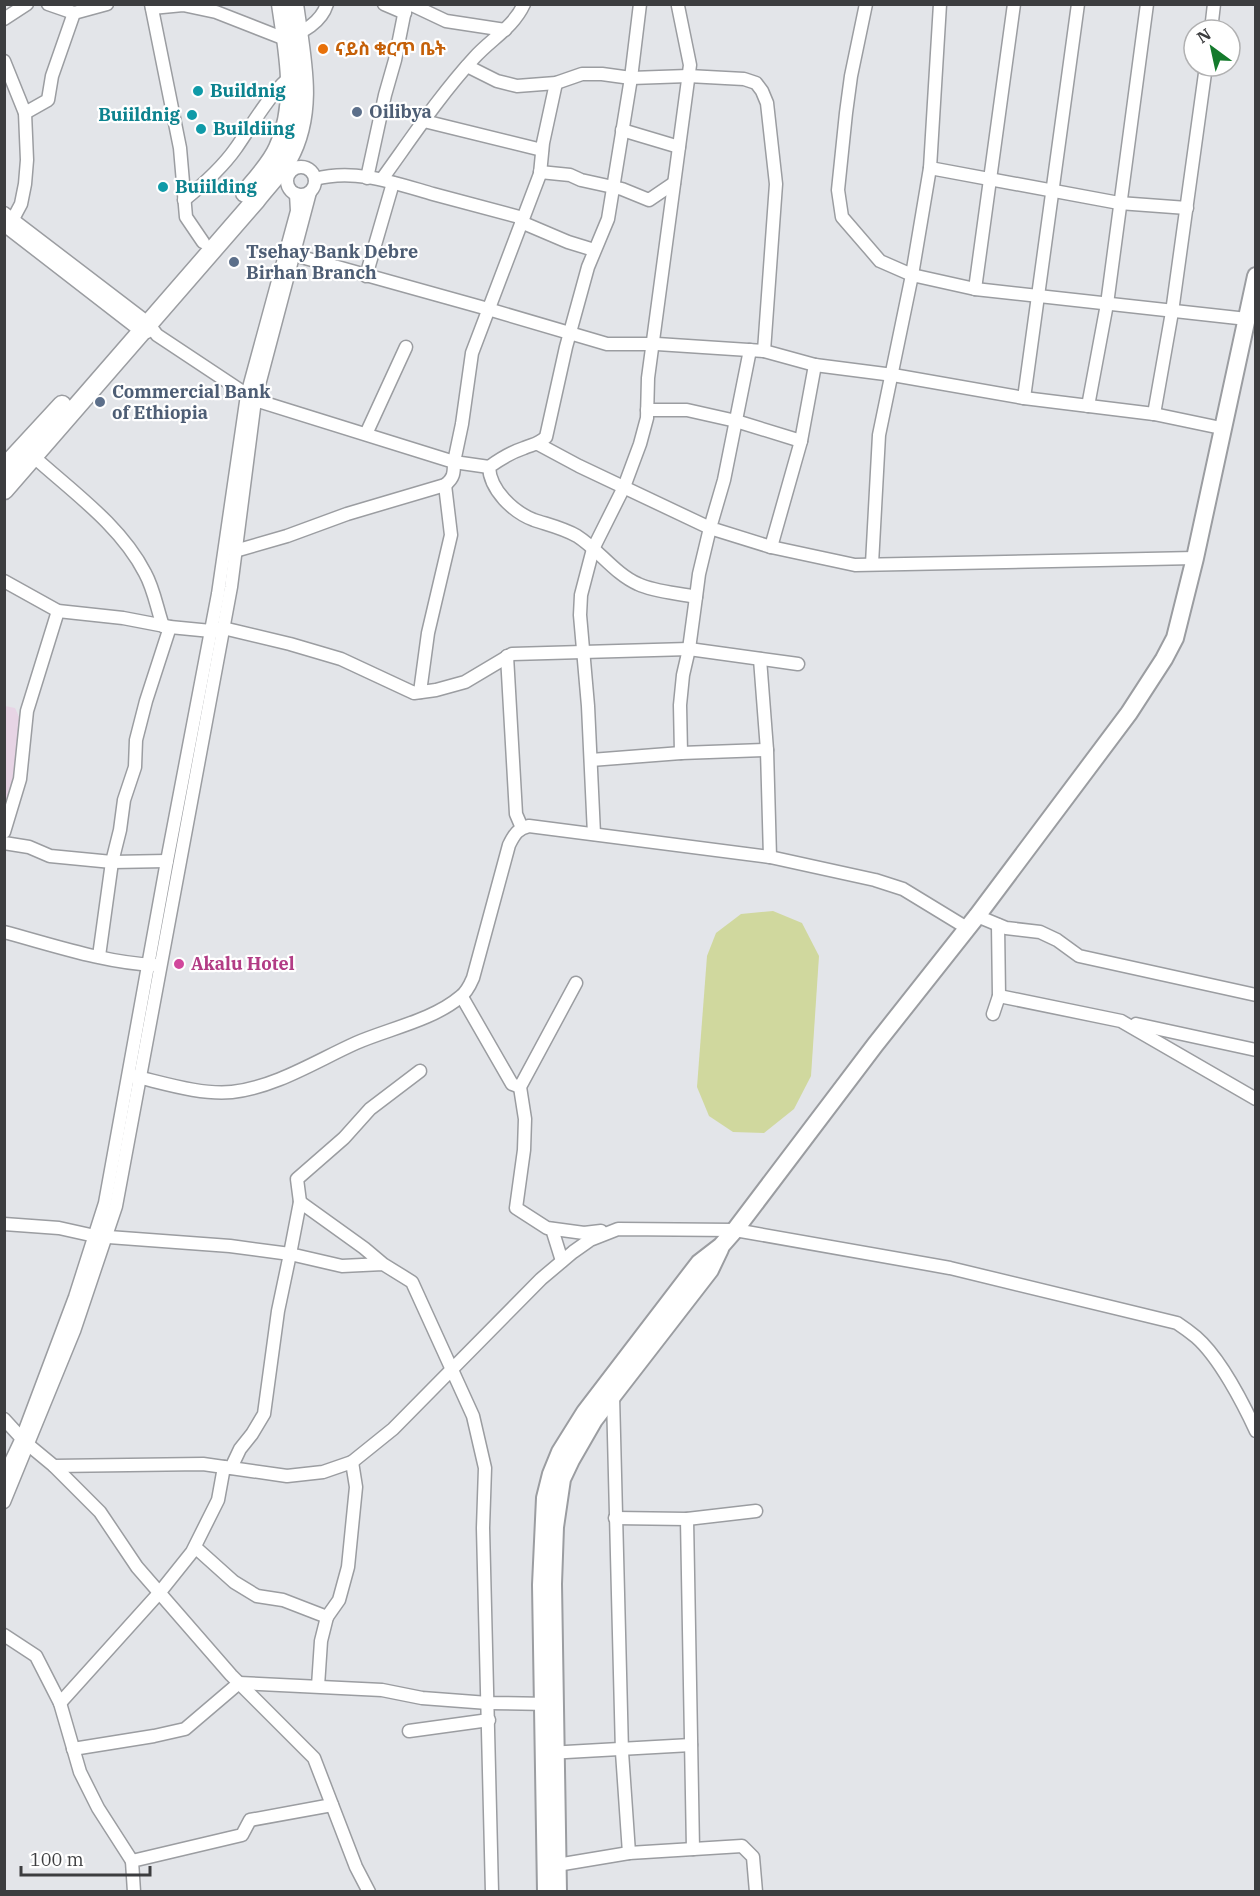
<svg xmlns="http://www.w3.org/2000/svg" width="1260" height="1896" font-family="'IBM Plex Serif','Noto Sans Ethiopic',serif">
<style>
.medical{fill:#e7d4e5}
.green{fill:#d0d89e}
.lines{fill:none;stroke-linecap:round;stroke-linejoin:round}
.minor-casing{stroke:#9b9da1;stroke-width:15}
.major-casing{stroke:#9b9da1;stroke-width:20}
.highway-casing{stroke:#9b9da1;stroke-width:21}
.minor{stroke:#fff;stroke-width:12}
.major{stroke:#fff;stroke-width:16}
.highway{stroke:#fff;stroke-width:18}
.food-dot{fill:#e8710a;stroke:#fff;stroke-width:2}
.culture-dot{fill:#0f9aa8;stroke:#fff;stroke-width:2}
.service-dot{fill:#5c6f8a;stroke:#fff;stroke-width:2}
.hotel-dot{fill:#d1479c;stroke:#fff;stroke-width:2}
.labels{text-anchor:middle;stroke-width:4.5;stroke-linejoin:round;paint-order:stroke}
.food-label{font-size:18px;font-weight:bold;fill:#c56008;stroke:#fff;text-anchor:start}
.culture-label{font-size:18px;font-weight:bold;fill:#0d838f;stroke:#fff;text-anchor:start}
.service-label{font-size:18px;font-weight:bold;fill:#4e5e75;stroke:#fff;text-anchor:start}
.hotel-label{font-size:18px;font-weight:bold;fill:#b23c85;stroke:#fff;text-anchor:start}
</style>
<rect width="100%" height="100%" fill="#e3e5e9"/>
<polygon class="medical" points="5,706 15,708 21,721 18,755 5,812"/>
<polygon class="green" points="773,911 802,923 819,956 811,1076 794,1109 764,1133 733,1132 709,1116 697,1087 707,956 716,933 741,914"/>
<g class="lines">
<g class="minor-casing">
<g id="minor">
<polyline points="48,4 74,13"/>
<polyline points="151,4 180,148 186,217 203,242"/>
<polyline points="384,4 405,13"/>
<polyline points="410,4 446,21 505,30"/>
<polyline points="866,4 851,76 846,113 838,190 842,217 880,261 912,275 930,168 940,4"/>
<path d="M152,8L183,5L216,12L285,39C303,32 321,23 327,4"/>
<polyline points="4,19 27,4"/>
<polyline points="1211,30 1214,4"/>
<polyline points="4,61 25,113 27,160 25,184 21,204 13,219"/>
<polyline points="467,66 497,81 517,86 556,83 582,74 602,74 631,78 688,76 744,79 756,83 762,91 767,103 776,184 764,351"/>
<polyline points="25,113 48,100 52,76 74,13 107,4"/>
<polyline points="424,121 542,150"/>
<polyline points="622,130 679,147"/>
<circle cx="301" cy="181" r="14"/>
<polyline points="930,168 1119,203 1187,208"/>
<polyline points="540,172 570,175 581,180 622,189 649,200 674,183"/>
<polyline points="367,178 385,95 395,60 405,10 409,4"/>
<path d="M315,179C355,168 395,183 433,194C463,202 493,210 523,218"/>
<path d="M382,179C411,139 440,95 474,58C491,39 513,28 524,4"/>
<path d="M184,200C204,184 222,168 236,148C250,128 274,87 293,75"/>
<path d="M4,213L148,323L157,335L255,400L454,462C454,473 454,478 445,485L347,514L287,536L235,551"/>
<polyline points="521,222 568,242 594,250"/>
<polyline points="4,225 141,331 147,332"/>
<polyline points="287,253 488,309 607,344 657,344 764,351 815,365 893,375 1024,398 1154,414 1221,428"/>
<polyline points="366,276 393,183"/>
<polyline points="975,289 1014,4"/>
<polyline points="750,350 724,480 710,528 771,547 855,565 1195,558"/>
<polyline points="1024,398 1078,4"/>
<polyline points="1088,406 1107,304 1147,4"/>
<polyline points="647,410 687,410 736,421 801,441"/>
<polyline points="1154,414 1172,312 1206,66"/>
<polyline points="366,434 406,347"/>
<path d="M538,444L579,466L710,528L699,574L696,597C678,593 655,592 638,584C615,574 599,550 577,536C563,528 549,525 534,520C513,512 490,490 489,467C500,459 512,452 524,448C534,444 539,444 546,437L566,347L588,267L608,219L631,78L640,4"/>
<path d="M34,457C73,492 121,526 145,573C154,589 157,609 163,626"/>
<polyline points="489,467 454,462 462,424 472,353 540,174 543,143 556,83"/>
<polyline points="771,547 801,441 815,365"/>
<polyline points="872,564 879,435 912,275 975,289 1247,319"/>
<polyline points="4,581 58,611 123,618 170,627 211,631 223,628 290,644 341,659 414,693 436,690 465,682 512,654 689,649 798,664"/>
<polyline points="507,656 516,814 522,828"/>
<polyline points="760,659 767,750 770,857"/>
<polyline points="420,692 428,633 451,535 445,485"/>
<polyline points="681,753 680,705 683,675 689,649 696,597"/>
<polyline points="591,760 681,753 767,750"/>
<polyline points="4,832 20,779 27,711 58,611"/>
<polyline points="594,834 588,706 580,615 581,595 593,549 624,487 640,444 647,418 648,378 690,65 678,6"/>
<polyline points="4,843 29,847 50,856 112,862 167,861"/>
<polyline points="977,916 1006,928 1040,932 1057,940 1079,956 1256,995"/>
<path d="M4,932C53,945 105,963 155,965"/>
<polyline points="99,956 112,862 120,830 124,800 135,767 136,740 146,701 170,627"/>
<polyline points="576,983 520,1087 525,1119 524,1150 516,1208 547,1228 584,1233 601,1231"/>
<polyline points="999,996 1121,1021 1256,1099"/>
<polyline points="462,997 512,1084 520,1087"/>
<polyline points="993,1014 999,996 998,925"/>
<polyline points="1136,1024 1256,1050"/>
<path d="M133,1076C164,1083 200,1095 232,1092C276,1087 316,1061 356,1043C388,1029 433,1020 460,997C466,993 470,985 473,978L509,845C514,835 518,828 529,826L770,857L875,880L903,889L967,928"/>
<polyline points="300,1202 297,1179 344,1138 370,1109 420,1071"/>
<polyline points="4,1224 59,1228 95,1236 230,1246 290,1254 278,1311 264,1414 252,1434 240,1449 231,1468"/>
<polyline points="552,1229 562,1261"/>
<polyline points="383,1264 364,1248 300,1202 290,1254 342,1266 383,1264 412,1282 473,1416 485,1468 483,1528 492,1892"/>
<polyline points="611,1394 613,1396 622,1752 629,1853"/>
<path d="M4,1419L25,1442L54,1466L203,1464L287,1476L323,1472L352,1462L393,1429L541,1279L573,1252L590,1240L618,1229L735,1230L950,1268L1177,1323C1183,1327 1190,1332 1196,1337C1219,1357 1243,1403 1256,1431"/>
<polyline points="54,1466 100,1512 137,1567 231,1675 314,1758 356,1867 369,1892"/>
<polyline points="4,1476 22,1438 75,1297 105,1203 167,861 218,594 247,395 297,211 296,194"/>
<polyline points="4,1502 74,1331 116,1206 231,587 255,400 310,192"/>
<polyline points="615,1518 687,1519 756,1511"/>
<polyline points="687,1519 693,1849"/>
<polyline points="195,1547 234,1582 257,1596 283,1600 327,1617 321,1641 318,1686"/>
<polyline points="327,1617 339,1600 348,1567 356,1487 352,1462"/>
<polyline points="4,1635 36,1656 60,1703 160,1592 192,1552 218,1500 224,1467"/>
<polyline points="60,1703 80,1772 98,1808 132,1861"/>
<polyline points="409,1731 489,1720"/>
<polyline points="73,1749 154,1736 185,1729 239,1683 382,1690 422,1698 488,1703 550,1704"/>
<polyline points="548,1753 691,1745"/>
<polyline points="550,1864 557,1865 629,1853 742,1846 753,1857 756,1892"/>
<polyline points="134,1892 132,1861 242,1835 250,1820 332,1805"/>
</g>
</g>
<g class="major-casing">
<g id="major">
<polyline points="546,1892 541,1585 545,1498 551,1474 560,1452 585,1412 699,1263 721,1246 735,1230 875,1045 977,916 1129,713 1164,659 1175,638 1195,558 1256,276"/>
<polyline points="558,1892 553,1584 555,1527 562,1479 571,1460 594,1420 710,1270 720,1249"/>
</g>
</g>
<g class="highway-casing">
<g id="highway">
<path d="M245,193C256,180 271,164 278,148C299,103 288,52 281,4"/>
<polyline points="4,468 62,405"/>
<path d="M4,490L256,200C266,187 279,174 288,159C315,110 301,57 294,4"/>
</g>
</g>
<use href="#minor" class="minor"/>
<use href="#major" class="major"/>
<use href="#highway" class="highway"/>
</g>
<circle class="food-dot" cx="323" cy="49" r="6"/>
<g class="culture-dot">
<circle cx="198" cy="91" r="6"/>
<circle cx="192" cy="115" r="6"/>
<circle cx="201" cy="129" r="6"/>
<circle cx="163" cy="187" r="6"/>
</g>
<g class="service-dot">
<circle cx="357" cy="112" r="6"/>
<circle cx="234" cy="262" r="6"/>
<circle cx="100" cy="402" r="6"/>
</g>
<circle class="hotel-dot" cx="179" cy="964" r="6"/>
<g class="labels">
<g class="food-label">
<text x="335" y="55">ናይስ ቁርጥ ቤት</text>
</g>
<g class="culture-label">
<text x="210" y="97">Buildnig</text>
<text x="180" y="121" text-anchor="end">Buiildnig</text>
<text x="213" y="135">Buildiing</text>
<text x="175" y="193">Buiilding</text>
</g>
<g class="service-label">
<text x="369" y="118">Oilibya</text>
<text x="246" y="258">Tsehay Bank Debre<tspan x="246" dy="21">Birhan Branch</tspan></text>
<text x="112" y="398">Commercial Bank<tspan x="112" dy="21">of Ethiopia</tspan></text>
</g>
<g class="hotel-label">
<text x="191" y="970">Akalu Hotel</text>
</g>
</g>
<rect width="1260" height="1896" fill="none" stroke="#3c3d3f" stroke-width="12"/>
<g transform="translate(1212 48) rotate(327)"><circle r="28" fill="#ffffff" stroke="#b1b1b2" stroke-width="1.5"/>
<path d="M0-4.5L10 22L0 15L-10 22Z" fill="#147a2c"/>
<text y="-9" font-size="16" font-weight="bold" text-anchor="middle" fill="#3c3d3f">N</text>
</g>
<path d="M21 1866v9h129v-9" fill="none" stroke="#3c3d3f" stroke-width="3"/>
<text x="30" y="1866" font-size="18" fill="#3c3d3f" stroke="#ffffff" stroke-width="4.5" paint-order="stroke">100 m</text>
</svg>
